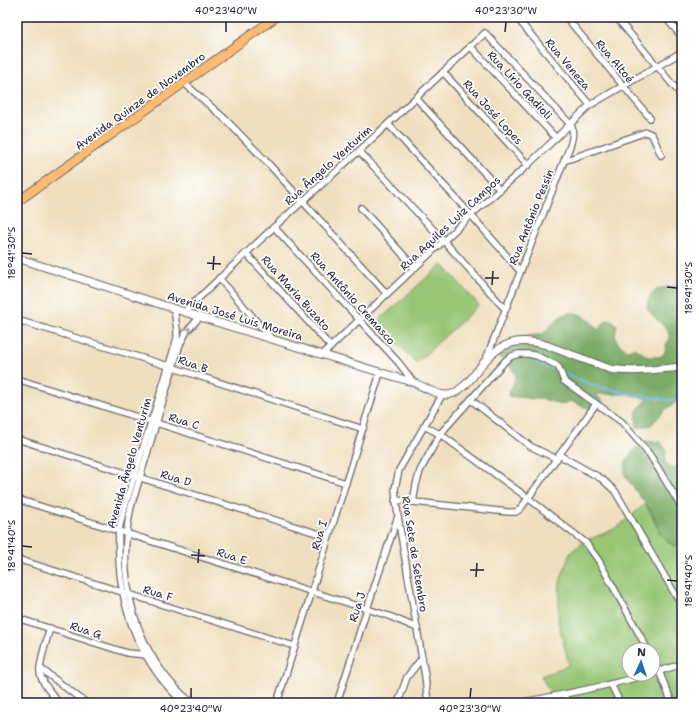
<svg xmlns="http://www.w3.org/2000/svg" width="699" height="720" font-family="'Shantell Sans',sans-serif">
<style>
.green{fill:#98c675;stroke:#5d7458;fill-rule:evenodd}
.forest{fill:#7aab66;stroke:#4e6650}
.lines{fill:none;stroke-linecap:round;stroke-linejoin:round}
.stream{stroke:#6fbce9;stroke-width:2}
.minor-casing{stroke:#6a6469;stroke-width:8}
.tertiary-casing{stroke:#6a6469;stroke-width:9}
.primary-casing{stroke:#6a6469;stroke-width:10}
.minor{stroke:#fff;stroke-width:5.5}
.tertiary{stroke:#fff;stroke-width:7}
.primary{stroke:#ffbb71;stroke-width:8}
.oneway{stroke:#9c9ca7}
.ticks{fill:none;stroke:#22223b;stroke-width:1.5}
.labels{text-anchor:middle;stroke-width:3.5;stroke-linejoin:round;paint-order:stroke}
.street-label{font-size:11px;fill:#22223b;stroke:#fff}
.neatline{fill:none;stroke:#22223b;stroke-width:1.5}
.ticks-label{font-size:10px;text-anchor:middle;fill:#22223b}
</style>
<rect width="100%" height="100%" fill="#fff"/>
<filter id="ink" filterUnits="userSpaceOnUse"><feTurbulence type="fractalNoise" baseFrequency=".025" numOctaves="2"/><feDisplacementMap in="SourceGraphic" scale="8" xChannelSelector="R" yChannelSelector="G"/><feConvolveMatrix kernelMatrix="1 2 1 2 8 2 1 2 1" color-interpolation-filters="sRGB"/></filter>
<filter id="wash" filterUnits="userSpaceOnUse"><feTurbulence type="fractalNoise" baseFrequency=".012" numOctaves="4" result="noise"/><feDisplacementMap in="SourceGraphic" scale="16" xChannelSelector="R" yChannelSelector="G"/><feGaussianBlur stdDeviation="0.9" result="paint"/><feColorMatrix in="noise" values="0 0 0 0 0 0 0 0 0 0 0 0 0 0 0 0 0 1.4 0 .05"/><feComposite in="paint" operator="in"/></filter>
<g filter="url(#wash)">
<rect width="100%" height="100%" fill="#efdfbe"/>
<g class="green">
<polygon points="442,264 479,305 416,363 377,322"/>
<path d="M645,504C654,516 659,538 672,545C675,546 679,546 682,546V703H561L548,689L541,676L569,665L558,621L560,582L570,553L584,541L605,533L618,527ZM629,650H653V674H629Z"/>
</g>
<g class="forest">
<path d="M682,285V401L679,400L666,409L651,425L636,428L637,410L648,399L627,394H595L603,401L602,408L593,410L570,401L561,405L547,400L508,396L513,385L516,375L507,362L499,357L496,351C505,344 515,337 526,336C532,335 536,336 542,334C547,332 550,325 555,321C572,305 586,315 598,330L606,321L611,319L617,325C614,339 615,342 627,350L635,348L648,357H660L665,352L666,345L669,340L668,331L647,309C648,286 664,288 682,285Z"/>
<path d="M646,441L660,442L666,450L665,462L670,467L679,468L682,464V546L672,545L660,534L652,513L625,476C624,457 632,451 646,441Z"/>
</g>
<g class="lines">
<g class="stream">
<polyline points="535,361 558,371"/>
<polyline points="562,373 593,385 624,393 682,402"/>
</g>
</g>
</g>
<g filter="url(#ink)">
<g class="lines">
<g class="minor-casing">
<g id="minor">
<polyline points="516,17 590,105"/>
<polyline points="566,17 650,118"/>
<polyline points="616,17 682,96"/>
<polyline points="665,17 682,37"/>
<polyline points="470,46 556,138"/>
<polyline points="443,72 528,165"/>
<polyline points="183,82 224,118 265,160 387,294"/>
<polyline points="416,98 500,190"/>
<polyline points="388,124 471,215 520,271"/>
<polyline points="359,151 444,241 505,309"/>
<polyline points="564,161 646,132 651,134 653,137 661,155"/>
<polyline points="361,208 415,268"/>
<polyline points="274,227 399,363 414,383"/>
<polyline points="246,253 331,347"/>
<polyline points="219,278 271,338"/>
<path d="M174,308L177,330V338C166,377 153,416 141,454C134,479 124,504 119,530C118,540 119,550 119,560C122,615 143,666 184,703"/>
<path d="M184,312L274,227L359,151L485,33L571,125C576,136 568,151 564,161L486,359"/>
<polyline points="17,320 168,366 363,429"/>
<polyline points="323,354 471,215 528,165 590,105 682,52"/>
<polyline points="17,379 346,483"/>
<polyline points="471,400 530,446 557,459"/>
<polyline points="424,426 440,434 528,498 586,543 599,561 648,650"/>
<polyline points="17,439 329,537"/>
<polyline points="559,455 602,479 615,491 682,606"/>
<polyline points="17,499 367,609 389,616 417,628"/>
<polyline points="395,500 508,512 516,512 521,508 596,404"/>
<polyline points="413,502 416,485 420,471 440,434 506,360 512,356 519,354 529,354 537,356 556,365 559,368 564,381 622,422 650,455 682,508"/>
<polyline points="17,559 294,646"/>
<polyline points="17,618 127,653 147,655"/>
<path d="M50,628C47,640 39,661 40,673C42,684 52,694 59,703"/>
<polyline points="653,660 659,671 672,703"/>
<polyline points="40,668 86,703"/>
<polyline points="653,673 682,664"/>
<polyline points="611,684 620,703"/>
<polyline points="564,695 567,703"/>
<path d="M192,703C134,656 115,577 131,507L180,344L187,331L200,317"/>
<polyline points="277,703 380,373"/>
<polyline points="337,703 367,609 397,519"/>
<polyline points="398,703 407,677 422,658"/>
<polyline points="428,703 425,676 398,517 395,489 399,470 442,395"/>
<path d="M518,703C562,695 606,686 650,674"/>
</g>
</g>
<g class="tertiary-casing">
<path id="tertiary" d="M17,258L200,317L415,383C424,387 436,395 446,395C451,395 457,392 460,389C471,382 476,371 485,361C502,341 521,338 546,345L610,369C634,373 658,369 682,367"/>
</g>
<g class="primary-casing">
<polyline id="primary" points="17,202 276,17"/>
</g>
<use href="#minor" class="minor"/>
<use href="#tertiary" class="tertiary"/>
<use href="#primary" class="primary"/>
</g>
<defs><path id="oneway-chevron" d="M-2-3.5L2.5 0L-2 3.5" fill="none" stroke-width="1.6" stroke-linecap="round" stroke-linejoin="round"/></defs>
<use class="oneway" href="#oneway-chevron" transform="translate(188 330) rotate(-52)"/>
</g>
<path class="ticks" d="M226,32V22M505,32L506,22M22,253L32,254M207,263L221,264M213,270L214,256M485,278H499M492,285L493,271M667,287L677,288M22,546L32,547M191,555L205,556M198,563L199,549M470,570H484M476,577L477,563M667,580L677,581M191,698V688M470,698L471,688"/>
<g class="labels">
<g class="street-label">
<text transform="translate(615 61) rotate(50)" y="4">Rua Altoé</text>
<text transform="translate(568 64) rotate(50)" y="4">Rua Veneza</text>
<text transform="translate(520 85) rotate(47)" y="4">Rua Lírio Gadioli</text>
<text transform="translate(140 101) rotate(-36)" y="4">Avenida Quinze de Novembro</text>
<text transform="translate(493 112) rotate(48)" y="4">Rua José Lopes</text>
<text transform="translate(328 165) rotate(-42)" y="4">Rua Ângelo Venturim</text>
<text transform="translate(531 217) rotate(-68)" y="4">Rua Antônio Pessin</text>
<text transform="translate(450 223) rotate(-43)" y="4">Rua Aquiles Luiz Campos</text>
<text transform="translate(296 293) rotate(48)" y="4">Rua Maria Buzato</text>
<text transform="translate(353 298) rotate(48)" y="4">Rua Antônio Cremasco</text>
<text transform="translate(235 316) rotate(17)" y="4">Avenida José Luis Moreira</text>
<text transform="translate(193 364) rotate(19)" y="4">Rua B</text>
<text transform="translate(184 421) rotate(17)" y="4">Rua C</text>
<text transform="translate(129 463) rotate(-74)" y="4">Avenida Ângelo Venturim</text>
<text transform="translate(176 478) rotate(17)" y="4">Rua D</text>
<text transform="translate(319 535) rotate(-73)" y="4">Rua I</text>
<text transform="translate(415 554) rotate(81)" y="4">Rua Sete de Setembro</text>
<text transform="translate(232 556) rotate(18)" y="4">Rua E</text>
<text transform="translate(158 593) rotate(17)" y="4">Rua F</text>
<text transform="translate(357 607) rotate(-72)" y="4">Rua J</text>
<text transform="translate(86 630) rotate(18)" y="4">Rua G</text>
</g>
</g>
<rect width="699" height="720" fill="none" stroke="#fff" stroke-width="44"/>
<g transform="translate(641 662) rotate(3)"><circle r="19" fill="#ffffff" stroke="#a7a7b1"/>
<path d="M0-3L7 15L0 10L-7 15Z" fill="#1f6fb2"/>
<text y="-6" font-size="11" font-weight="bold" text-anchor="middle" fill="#22223b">N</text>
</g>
<rect x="22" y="22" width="655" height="676" class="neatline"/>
<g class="ticks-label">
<text x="226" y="14">40°23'40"W</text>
<text x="506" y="14">40°23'30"W</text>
<text transform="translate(11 253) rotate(-90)" y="4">18°41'30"S</text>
<text transform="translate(688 288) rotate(-90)" y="4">18°41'30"S</text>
<text transform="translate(11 546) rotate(-90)" y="4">18°41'40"S</text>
<text transform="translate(688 581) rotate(-90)" y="4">18°41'40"S</text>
<text x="191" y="712">40°23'40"W</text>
<text x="470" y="712">40°23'30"W</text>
</g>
</svg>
